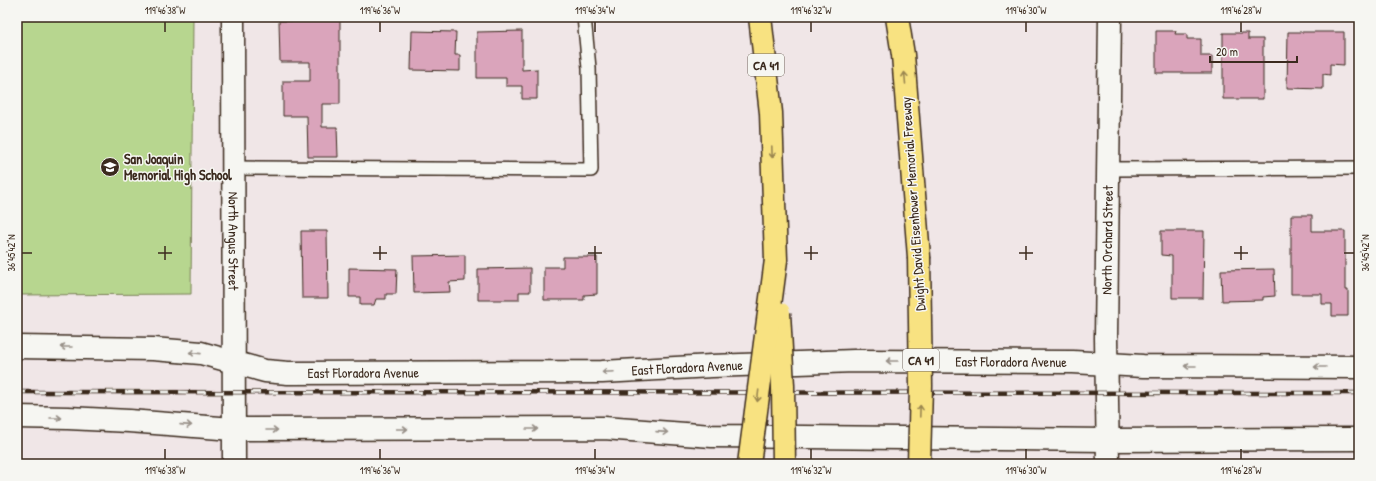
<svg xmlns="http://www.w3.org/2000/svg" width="1376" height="481" font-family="'Patrick Hand',sans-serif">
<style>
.green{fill:#b7d68f;stroke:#798056}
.building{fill:#daa4bb;stroke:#3b2a1e}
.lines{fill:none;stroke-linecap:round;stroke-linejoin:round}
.service-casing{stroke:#3b2a1e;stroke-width:16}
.minor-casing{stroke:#3b2a1e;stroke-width:25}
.motorway-casing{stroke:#3b2a1e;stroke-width:25}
.service{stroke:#f6f6f2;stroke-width:13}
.minor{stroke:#f6f6f2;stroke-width:22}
.motorway{stroke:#f8e281;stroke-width:22}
.rail-casing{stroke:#3b2a1e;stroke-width:4.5}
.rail{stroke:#f6f6f2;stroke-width:3;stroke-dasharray:9;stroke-linecap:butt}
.motorway-bridge-casing{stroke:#3b2a1e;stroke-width:25;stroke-linecap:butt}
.motorway-bridge{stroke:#f8e281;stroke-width:22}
.oneway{stroke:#9a8650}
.oneway2{stroke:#989088}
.ticks{fill:none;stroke:#3b2a1e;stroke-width:1.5}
.labels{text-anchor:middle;stroke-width:3;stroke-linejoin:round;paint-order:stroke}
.shield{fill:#f6f6f2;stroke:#73675e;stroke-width:1}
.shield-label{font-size:13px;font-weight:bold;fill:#3b2a1e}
.poi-label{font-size:14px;font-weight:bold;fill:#3b2a1e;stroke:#f6f6f2;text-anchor:start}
.street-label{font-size:14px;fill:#3b2a1e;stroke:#f6f6f2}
.neatline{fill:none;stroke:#3b2a1e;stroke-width:1.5}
.ticks-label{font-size:10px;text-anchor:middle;fill:#3b2a1e}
</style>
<rect width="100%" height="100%" fill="#f0e6e7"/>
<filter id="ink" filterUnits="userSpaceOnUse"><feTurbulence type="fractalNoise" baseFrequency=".025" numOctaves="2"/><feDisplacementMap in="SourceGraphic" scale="8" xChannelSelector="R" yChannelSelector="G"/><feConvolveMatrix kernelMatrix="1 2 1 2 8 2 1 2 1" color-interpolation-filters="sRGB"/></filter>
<g filter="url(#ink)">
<polygon class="green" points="17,17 193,17 191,294 17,295"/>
<g class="building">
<polygon points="340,20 340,104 322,104 322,127 337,127 338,157 308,157 307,116 283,116 283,81 310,81 310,62 280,62 279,21"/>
<polygon points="412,31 456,32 455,55 460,55 460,71 411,70"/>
<polygon points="522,31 522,70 537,69 537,99 522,99 522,86 506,86 506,78 477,78 477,32"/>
<polygon points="1156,31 1176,31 1175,34 1187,34 1187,39 1201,39 1201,56 1212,56 1212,73 1156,73"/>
<polygon points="1288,32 1344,32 1344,65 1330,64 1330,75 1323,74 1323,89 1287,88"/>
<polygon points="1223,33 1248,33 1248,39 1263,39 1263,99 1223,99"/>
<rect x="1358" y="33" width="1" height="61"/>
<polygon points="1291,215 1312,215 1312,231 1345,231 1345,290 1348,290 1348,316 1332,316 1332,304 1322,304 1322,294 1291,294"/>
<polygon points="301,231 327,231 328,298 302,298"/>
<polygon points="1161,231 1204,231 1203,298 1172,298 1172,256 1161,255"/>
<polygon points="465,255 465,281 449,282 450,292 414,293 413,256"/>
<polygon points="563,257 597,257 597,294 584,295 584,300 544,300 544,267 563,267"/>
<polygon points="349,268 397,269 396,294 386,294 386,299 376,299 374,305 360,305 360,297 349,297"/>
<polygon points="530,268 530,292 519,292 519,300 478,300 478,269"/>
<polygon points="1357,268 1359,268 1359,303 1356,303"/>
<polygon points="1274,269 1275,296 1263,297 1263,300 1222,301 1221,270"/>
</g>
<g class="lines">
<g class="service-casing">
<g id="service">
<polyline points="233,168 591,170 589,68 584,17"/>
<polyline points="1109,169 1359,168"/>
</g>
</g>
<g class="minor-casing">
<g id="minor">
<path id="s1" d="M233,17L234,464"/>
<path id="s2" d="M17,347L153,349L201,353L265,371L288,373L602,372L712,366L854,361L1073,362L1143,366L1359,367"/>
<polyline points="17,417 68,418 129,421 233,429 604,428 712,436 1107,440 1359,439"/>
<path id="s3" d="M1108,464L1106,338L1110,17"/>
</g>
</g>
<g class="motorway-casing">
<g id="motorway">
<polyline points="760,17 771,113 776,260"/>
<polyline points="897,17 903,55 919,257"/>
</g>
</g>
<use href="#service" class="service"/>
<use href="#minor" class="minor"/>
<use href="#motorway" class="motorway"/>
<g class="rail-casing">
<polyline id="rail" points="17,392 1359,393"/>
</g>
<use href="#rail" class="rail"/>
<g class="motorway-bridge-casing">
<g id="motorway-bridge">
<polyline points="779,313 783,386 784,464"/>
<polyline points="749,464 776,260"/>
<polyline points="919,464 921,386 919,257"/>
</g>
</g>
<use href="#motorway-bridge" class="motorway-bridge"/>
</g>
<defs><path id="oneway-shaft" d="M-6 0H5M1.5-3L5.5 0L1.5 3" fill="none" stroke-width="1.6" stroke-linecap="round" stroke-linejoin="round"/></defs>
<g class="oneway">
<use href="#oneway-shaft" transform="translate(905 78) rotate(-95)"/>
<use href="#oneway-shaft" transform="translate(772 152) rotate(88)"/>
<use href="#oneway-shaft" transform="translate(758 396) rotate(97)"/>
<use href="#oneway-shaft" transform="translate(920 411) rotate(-88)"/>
</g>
<g class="oneway2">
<use href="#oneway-shaft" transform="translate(66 347) rotate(-180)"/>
<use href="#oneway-shaft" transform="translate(195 353) rotate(-174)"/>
<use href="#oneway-shaft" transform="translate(892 361) rotate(-180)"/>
<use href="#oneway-shaft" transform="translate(1190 366) rotate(-180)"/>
<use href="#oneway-shaft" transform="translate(1320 367) rotate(-180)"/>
<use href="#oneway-shaft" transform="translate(608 372) rotate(177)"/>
<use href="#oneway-shaft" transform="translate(56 418)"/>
<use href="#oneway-shaft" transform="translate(186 425) rotate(4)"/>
<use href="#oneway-shaft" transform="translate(402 429)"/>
<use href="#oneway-shaft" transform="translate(532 429)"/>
<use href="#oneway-shaft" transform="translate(272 430)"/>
<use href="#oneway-shaft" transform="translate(662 432) rotate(4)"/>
</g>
</g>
<path class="ticks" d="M165,22V32M380,22V32M595,22V32M811,22V32M1026,22V32M1241,22V32M165,246V260M380,246V260M595,246V260M811,246V260M1026,246V260M1241,246V260M22,253H32M158,253H172M373,253H387M588,253H602M804,253H818M1019,253H1033M1234,253H1248M1344,253H1354M165,449V459M380,449V459M595,449V459M811,449V459M1026,449V459M1241,449V459"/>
<defs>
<g id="school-disc" transform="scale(1)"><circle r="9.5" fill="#3b2a1e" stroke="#f6f6f2"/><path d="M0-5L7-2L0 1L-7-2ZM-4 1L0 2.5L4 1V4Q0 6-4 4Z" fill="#fff"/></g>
</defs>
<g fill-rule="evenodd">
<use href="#school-disc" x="110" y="167"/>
</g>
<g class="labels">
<g class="shield">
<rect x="748" y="54" width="36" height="22" rx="3"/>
<rect x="903" y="349" width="36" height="22" rx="3"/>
</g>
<g class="shield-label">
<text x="766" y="70">CA 41</text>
<text x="921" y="365">CA 41</text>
</g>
<g class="poi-label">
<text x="124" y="164">San Joaquin<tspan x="124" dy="16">Memorial High School</tspan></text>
</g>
<g class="street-label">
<text transform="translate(913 204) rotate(-94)" y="5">Dwight David Eisenhower Memorial Freeway</text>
<text dy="5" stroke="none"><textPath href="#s1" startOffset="224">North Angus Street</textPath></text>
<text dy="5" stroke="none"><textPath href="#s3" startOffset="224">North Orchard Street</textPath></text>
<text dy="5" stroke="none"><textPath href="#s2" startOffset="997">East Floradora Avenue</textPath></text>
<text dy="5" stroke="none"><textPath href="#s2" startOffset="673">East Floradora Avenue</textPath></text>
<text dy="5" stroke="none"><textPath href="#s2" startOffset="349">East Floradora Avenue</textPath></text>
</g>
</g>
<rect width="1376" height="481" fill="none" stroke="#f6f6f2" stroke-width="44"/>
<path d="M1210 56v6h87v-6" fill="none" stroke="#3b2a1e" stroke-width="2"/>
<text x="1216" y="56" font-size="12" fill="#3b2a1e" stroke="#f6f6f2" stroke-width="3" paint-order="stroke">20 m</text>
<rect x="22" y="22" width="1332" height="437" class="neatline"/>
<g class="ticks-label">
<text x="165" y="14">119°46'38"W</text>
<text x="380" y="14">119°46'36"W</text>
<text x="595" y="14">119°46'34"W</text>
<text x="811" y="14">119°46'32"W</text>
<text x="1026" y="14">119°46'30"W</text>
<text x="1241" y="14">119°46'28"W</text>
<text transform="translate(11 253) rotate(-90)" y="4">36°45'42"N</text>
<text transform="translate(1365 253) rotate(-90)" y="4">36°45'42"N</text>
<text x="165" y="474">119°46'38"W</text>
<text x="380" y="474">119°46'36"W</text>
<text x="595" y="474">119°46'34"W</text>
<text x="811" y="474">119°46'32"W</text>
<text x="1026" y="474">119°46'30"W</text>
<text x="1241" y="474">119°46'28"W</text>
</g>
</svg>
